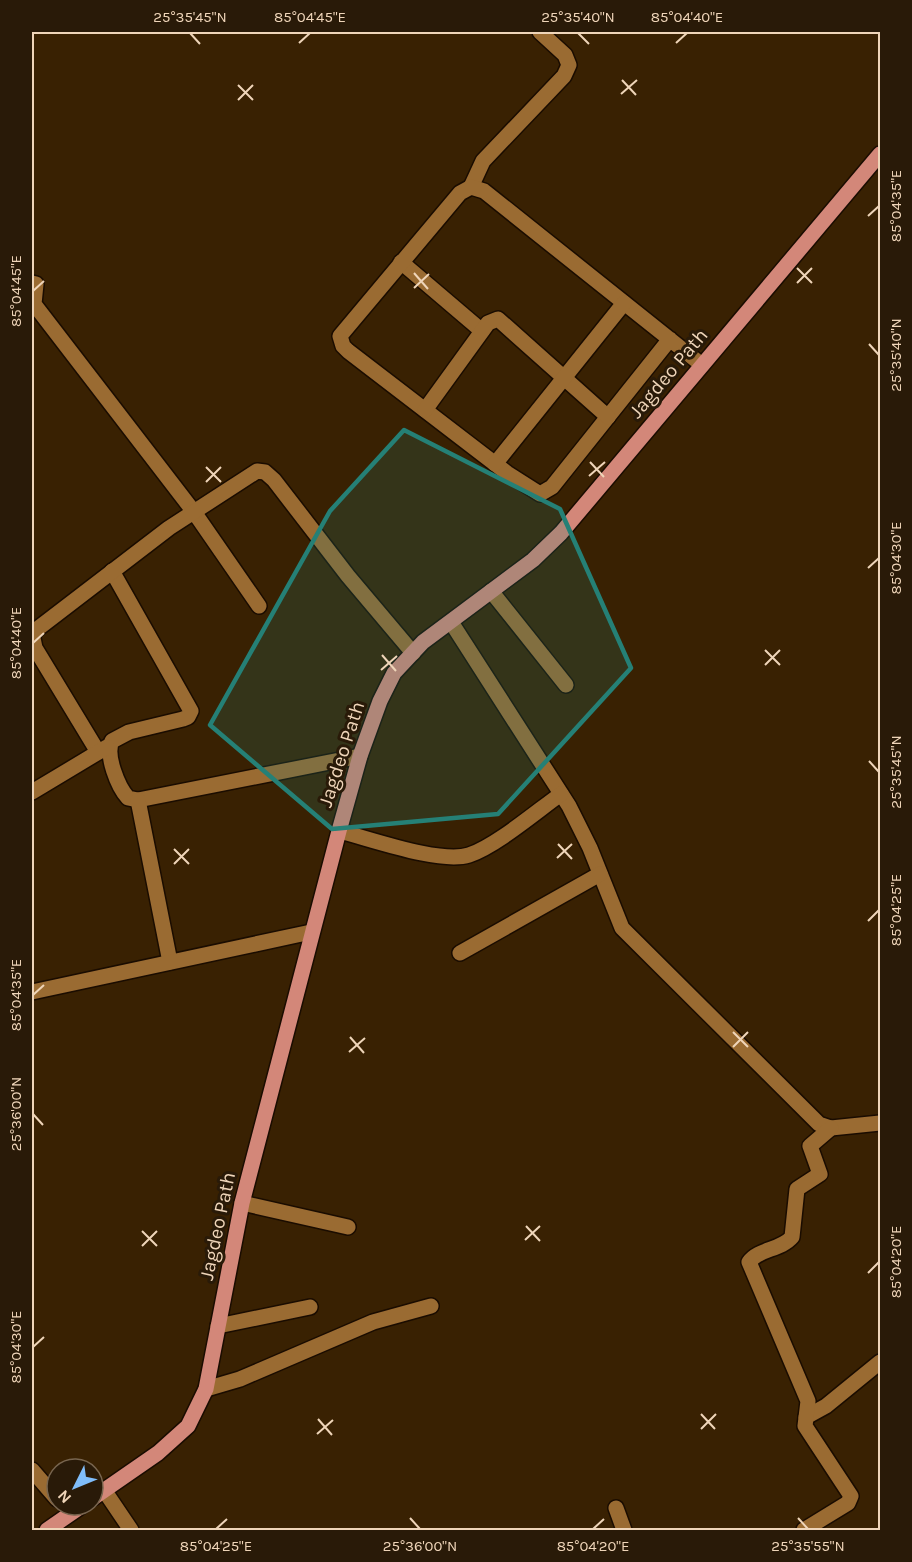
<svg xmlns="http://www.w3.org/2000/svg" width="912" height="1562" font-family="Karla,sans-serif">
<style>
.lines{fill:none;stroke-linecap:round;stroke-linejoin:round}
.minor-casing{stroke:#1a0c00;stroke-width:18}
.major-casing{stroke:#1a0c00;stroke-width:18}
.minor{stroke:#9a6b32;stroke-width:15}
.major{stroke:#d38779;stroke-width:15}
.marked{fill:#258076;fill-opacity:0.2;stroke:#258076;stroke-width:4.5;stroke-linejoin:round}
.ticks{fill:none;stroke:#efd5b9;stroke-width:2}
.labels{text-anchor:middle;stroke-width:6;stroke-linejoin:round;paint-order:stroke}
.street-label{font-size:20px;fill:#efd5b9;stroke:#291a08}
.neatline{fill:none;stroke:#efd5b9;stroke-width:2}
.ticks-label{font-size:15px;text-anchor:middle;fill:#efd5b9}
</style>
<rect width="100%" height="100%" fill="#392102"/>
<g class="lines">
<g class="minor-casing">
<g id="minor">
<polyline points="471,187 483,161 564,76 569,65 565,55 540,32"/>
<polyline points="401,262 482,331"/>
<polyline points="32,283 36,284 34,304 194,512 259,606"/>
<polyline points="670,339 552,487 540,494 507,473 348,351 343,346 340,336 460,193 471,187 484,191 702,365"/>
<polyline points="425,410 488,323 498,319 608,417"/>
<polyline points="495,464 624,303"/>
<path d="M112,571L191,711L188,717L183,719L129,732L112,741C105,755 118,787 128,798L138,800L360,756"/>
<polyline points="491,591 566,685"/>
<polyline points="451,622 569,806 590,848 622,928 819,1124 831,1128 880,1123"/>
<polyline points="98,752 35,648 32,633 169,528 257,471 265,472 274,480 348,576 413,653"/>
<polyline points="32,792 107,747"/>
<polyline points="138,800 170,962"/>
<path d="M339,831C371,839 440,864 469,855C496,846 537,811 561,794"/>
<polyline points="460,953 600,874"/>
<polyline points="32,992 311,932"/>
<polyline points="242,1203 348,1227"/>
<polyline points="218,1326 310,1307"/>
<polyline points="206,1389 240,1379 373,1322 431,1306"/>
<polyline points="806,1417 826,1406 880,1362"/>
<polyline points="32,1470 57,1499"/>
<polyline points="104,1490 131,1530"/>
<polyline points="616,1508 624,1530"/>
<path d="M804,1530L848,1503L851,1496L805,1426L808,1401L749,1262C758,1249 781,1250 792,1237L797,1189L820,1174L810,1146L831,1128"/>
</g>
</g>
<g class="major-casing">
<g id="major">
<polyline points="93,1498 158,1453 188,1426 206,1389 242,1203 339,831 360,756 380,701 394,673 423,642 533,560 561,533 880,154"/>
<polyline points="47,1530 83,1505"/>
</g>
</g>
<use href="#minor" class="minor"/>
<use href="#major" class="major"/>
</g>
<path class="marked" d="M404,430L560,509L631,668L498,814L332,829L210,725L330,511Z"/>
<path class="ticks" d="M190,33L200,44M578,33L589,44M299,43L310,33M676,43L687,33M622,80L636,95M238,85L253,100M621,94L637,80M238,100L253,85M868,216L879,206M797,268L812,283M414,273L428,289M797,283L812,268M414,288L429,274M33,291L44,281M869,344L879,355M590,462L604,477M206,467L221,482M589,476L605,462M206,482L221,467M868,568L879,558M33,643L44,633M765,650L780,665M382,655L396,671M765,665L780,650M381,670L397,656M869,761L879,772M558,844L572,859M174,849L189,864M557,858L572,844M174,864L189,849M868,921L879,910M33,995L44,985M733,1032L748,1047M350,1037L364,1053M733,1047L748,1032M349,1052L365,1038M33,1114L43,1125M526,1226L540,1241M142,1231L157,1246M525,1240L540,1226M142,1246L157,1231M868,1273L879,1262M33,1347L44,1337M701,1414L715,1429M318,1419L332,1435M701,1429L716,1414M317,1434L333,1420M410,1518L420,1529M798,1518L808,1529M216,1529L227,1519M593,1529L604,1519"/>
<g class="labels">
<g class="street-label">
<text transform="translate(668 373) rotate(-50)" y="7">Jagdeo Path</text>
<text transform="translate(341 754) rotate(-72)" y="7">Jagdeo Path</text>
<text transform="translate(217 1226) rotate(-78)" y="7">Jagdeo Path</text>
</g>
</g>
<rect width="912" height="1562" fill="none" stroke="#291a08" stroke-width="66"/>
<g transform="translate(75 1487) rotate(227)"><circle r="28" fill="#291a08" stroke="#78654f" stroke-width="1.5"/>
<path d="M0-4.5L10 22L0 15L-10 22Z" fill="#80bdfa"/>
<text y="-9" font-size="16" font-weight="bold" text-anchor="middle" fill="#efd5b9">N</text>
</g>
<rect x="33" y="33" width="846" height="1496" class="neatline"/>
<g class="ticks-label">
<text x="190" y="22">25°35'45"N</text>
<text x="310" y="22">85°04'45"E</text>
<text x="578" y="22">25°35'40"N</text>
<text x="687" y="22">85°04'40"E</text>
<text transform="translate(896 206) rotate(-90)" y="5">85°04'35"E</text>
<text transform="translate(16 291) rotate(-90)" y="5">85°04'45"E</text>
<text transform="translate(896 355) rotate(-90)" y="5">25°35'40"N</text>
<text transform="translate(896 558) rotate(-90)" y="5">85°04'30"E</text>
<text transform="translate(16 643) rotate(-90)" y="5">85°04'40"E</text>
<text transform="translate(896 772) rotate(-90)" y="5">25°35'45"N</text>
<text transform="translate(896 910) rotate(-90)" y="5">85°04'25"E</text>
<text transform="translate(16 995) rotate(-90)" y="5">85°04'35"E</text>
<text transform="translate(16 1114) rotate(-90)" y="5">25°36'00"N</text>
<text transform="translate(896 1262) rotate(-90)" y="5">85°04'20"E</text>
<text transform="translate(16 1347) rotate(-90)" y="5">85°04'30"E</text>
<text x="216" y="1551">85°04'25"E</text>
<text x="420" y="1551">25°36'00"N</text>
<text x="593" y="1551">85°04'20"E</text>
<text x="808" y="1551">25°35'55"N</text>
</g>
</svg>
